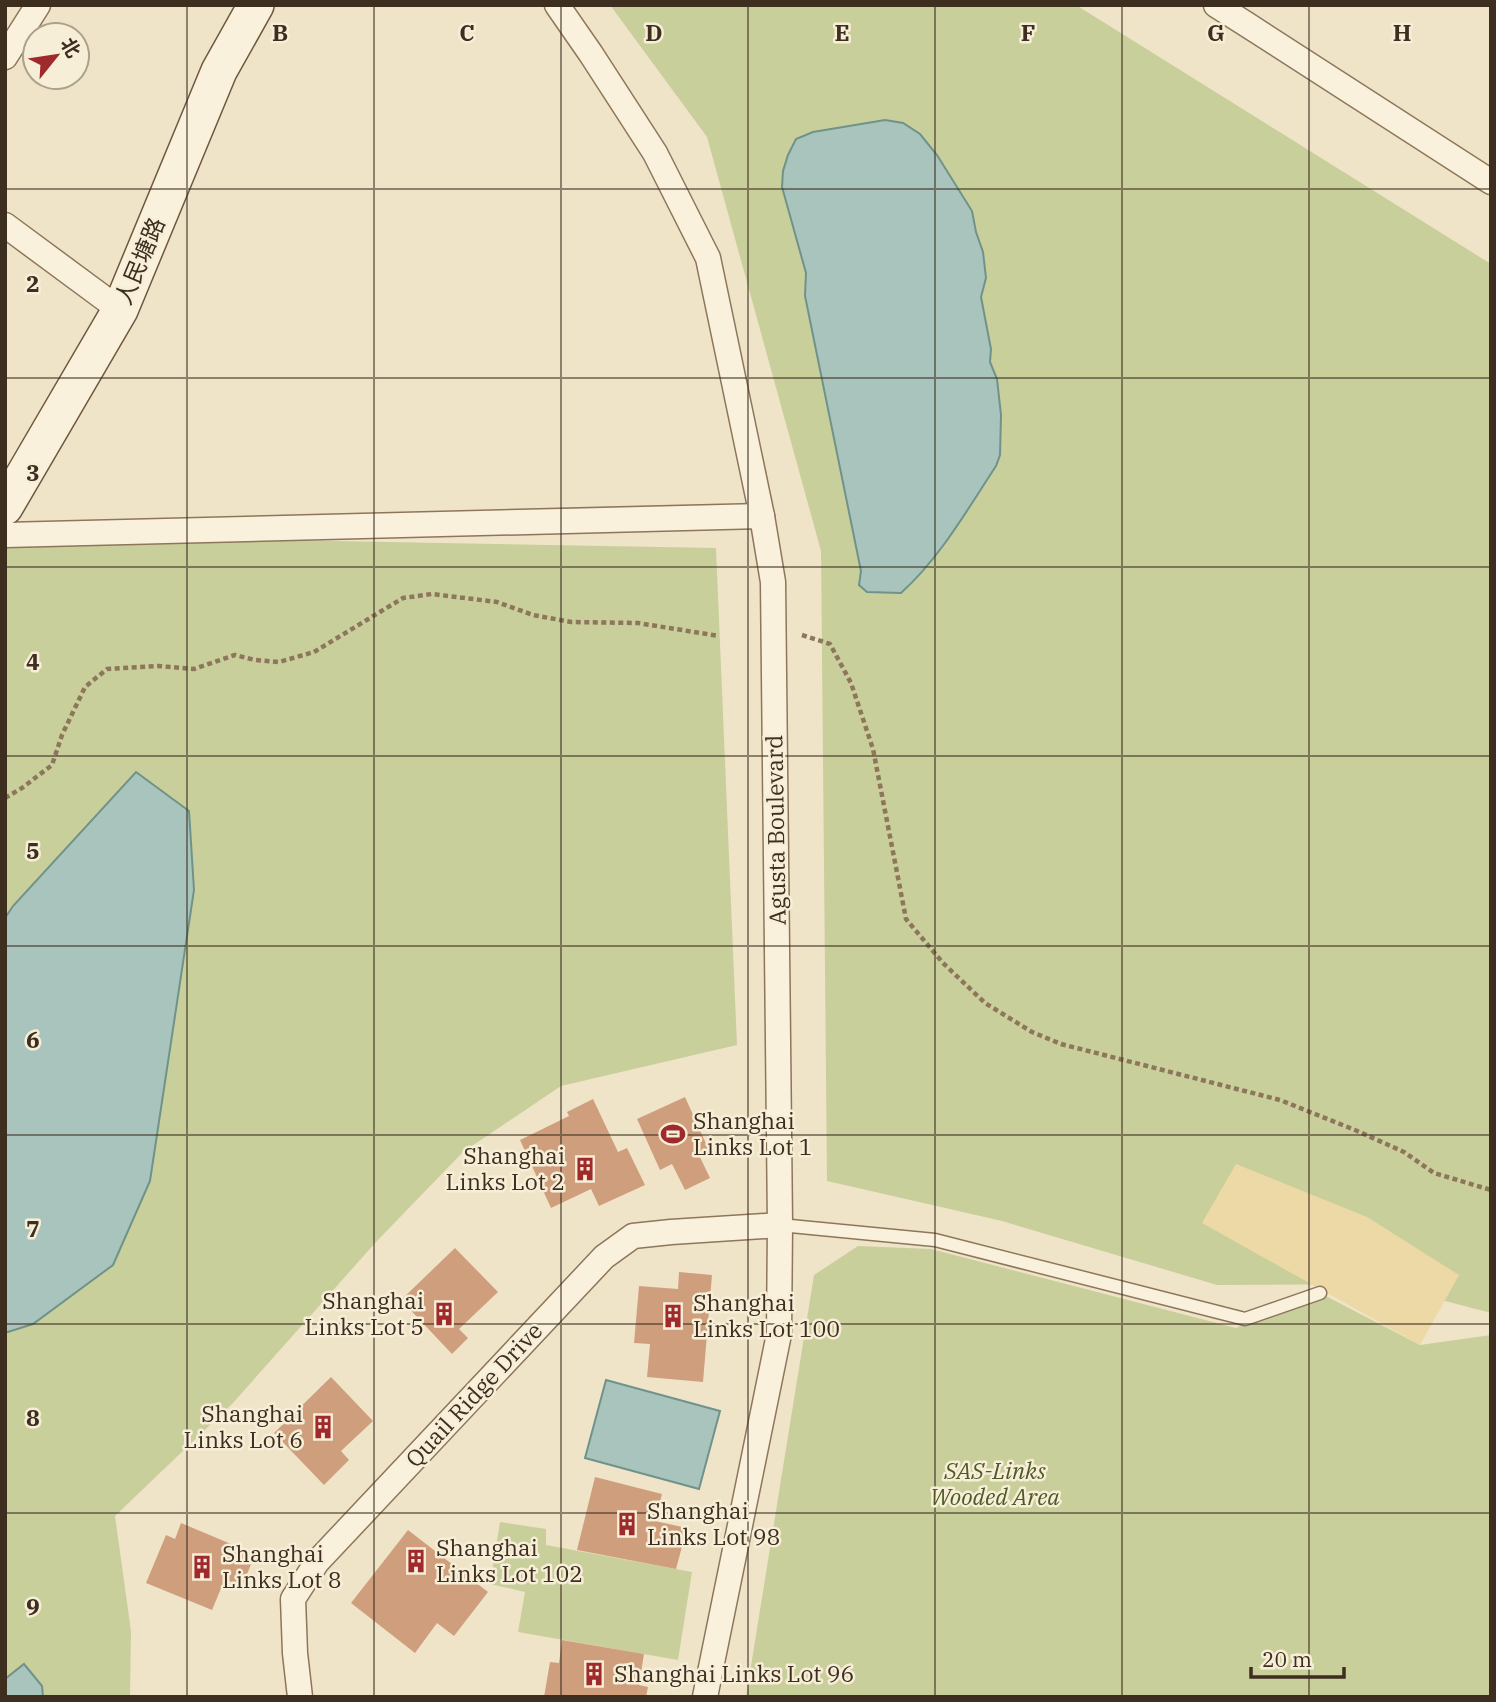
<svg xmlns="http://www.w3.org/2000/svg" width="1496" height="1702" font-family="'IBM Plex Serif','Noto Sans SC',serif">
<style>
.green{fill:#c9cf9b}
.sand{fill:#ecd9a5}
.water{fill:#a9c4bc;stroke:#6f938a;stroke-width:2}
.building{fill:#cf9f7d}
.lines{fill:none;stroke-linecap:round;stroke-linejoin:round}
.lane-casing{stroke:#8d765c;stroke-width:15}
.street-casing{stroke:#8d765c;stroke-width:27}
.secondary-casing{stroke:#6f573f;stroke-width:38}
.path{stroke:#8d765c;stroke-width:4.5;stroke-dasharray:5 3.5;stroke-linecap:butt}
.lane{stroke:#faf1dc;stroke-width:12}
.street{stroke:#faf1dc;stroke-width:24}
.secondary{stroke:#faf1dc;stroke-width:35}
.grid{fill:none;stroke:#3d2e20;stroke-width:2;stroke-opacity:0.55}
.labels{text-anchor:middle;stroke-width:5;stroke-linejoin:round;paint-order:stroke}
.street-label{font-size:23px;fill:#3d2e20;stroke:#f7eed8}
.poi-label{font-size:23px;fill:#3d2e20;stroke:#f7eed8;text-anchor:start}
.park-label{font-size:23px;font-style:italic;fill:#4d5a26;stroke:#f7eed8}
.grid-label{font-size:23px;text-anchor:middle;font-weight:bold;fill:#3d2e20;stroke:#f7eed8;stroke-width:5;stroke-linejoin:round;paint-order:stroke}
</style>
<rect width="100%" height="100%" fill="#f0e4c8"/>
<g class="green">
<polygon points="610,5 1076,5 1491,264 1491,1313 1380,1284 1217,1285 1002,1221 827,1181 821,551 707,137"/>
<polygon points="5,535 716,548 737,1045 561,1086 463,1152 376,1242 233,1403 115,1516 131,1631 130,1697 5,1697"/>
<polygon points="858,1246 931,1249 1236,1328 1281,1306 1320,1293 1420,1345 1491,1335 1491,1697 746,1697 814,1275"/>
<polygon points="500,1522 546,1529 546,1545 692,1572 678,1660 518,1632 525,1592 490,1584"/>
</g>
<polygon class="sand" points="1236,1164 1367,1217 1459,1275 1420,1345 1202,1223"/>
<g class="water">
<path d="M885,120L903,123L920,134L937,155L972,211L976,232L983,252L986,278L981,297L991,349L990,362L997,379L1001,415L1000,455L996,466C967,510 940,558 901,593L867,592L859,585L861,571L805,296L806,273L782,187L783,171L788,155L796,139L813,132Z"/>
<polygon points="136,772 189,811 194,890 150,1181 113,1265 33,1324 5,1333 5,918 13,906"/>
<polygon points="606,1380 720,1411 699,1489 585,1458"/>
<polygon points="24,1664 42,1686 43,1697 5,1697 5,1679"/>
</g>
<g class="building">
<polygon points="685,1097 708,1148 698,1153 710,1178 685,1190 672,1164 660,1170 637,1119"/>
<polygon points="593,1099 618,1152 627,1148 645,1185 599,1206 591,1189 551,1208 520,1140 569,1116 567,1112"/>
<polygon points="455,1248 498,1292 459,1329 468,1338 452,1354 401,1300"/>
<polygon points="679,1272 712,1275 703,1382 647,1377 650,1344 634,1343 639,1286 678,1289"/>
<polygon points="331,1377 373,1421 341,1451 349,1460 324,1485 274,1433"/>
<polygon points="595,1477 662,1494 655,1521 687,1528 676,1569 577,1550"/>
<polygon points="181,1523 255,1554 242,1587 225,1579 212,1610 146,1583 166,1535 175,1539"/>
<polygon points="408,1530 488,1592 454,1636 437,1623 415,1653 351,1603"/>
<polygon points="562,1640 644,1654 639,1685 648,1687 646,1697 544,1697 550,1662 559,1663"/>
</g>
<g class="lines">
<g class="lane-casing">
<polyline id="lane" points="780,1225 935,1240 1245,1319 1320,1293"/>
</g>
<g class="street-casing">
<g id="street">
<polyline points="557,5 591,54 655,153 708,258 762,516 773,582 780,1225 779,1334 705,1697"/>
<polyline points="1216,5 1246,24 1491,182"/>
<polyline points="5,57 38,5"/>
<polyline points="5,225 120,310"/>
<polyline points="5,535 762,516"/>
<polyline points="300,1697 295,1653 293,1599 317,1562 604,1257 633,1236 671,1232 780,1225"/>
</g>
</g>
<g class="secondary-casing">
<polyline id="secondary" points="5,507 120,310 219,71 256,5"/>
</g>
<g class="path">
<polyline points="802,635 830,644 851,683 873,749 906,919 943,963 985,1003 1032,1032 1061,1044 1280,1100 1355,1130 1404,1152 1434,1173 1491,1190"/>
<polyline points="5,798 22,788 52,765 62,735 85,687 107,669 158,666 194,669 235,655 255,660 279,662 314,652 403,598 432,594 497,602 533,615 571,622 638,623 719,636"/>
</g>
<use href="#lane" class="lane"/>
<use href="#street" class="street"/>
<use href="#secondary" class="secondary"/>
</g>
<path class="grid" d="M187,5V1697M374,5V1697M561,5V1697M748,5V1697M935,5V1697M1122,5V1697M1309,5V1697M5,189H1491M5,378H1491M5,567H1491M5,756H1491M5,946H1491M5,1135H1491M5,1324H1491M5,1513H1491"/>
<defs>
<g id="stadium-bare" transform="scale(1.89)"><path d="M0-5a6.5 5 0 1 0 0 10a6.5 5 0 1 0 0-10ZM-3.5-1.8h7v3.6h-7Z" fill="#9e2a2b" stroke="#f7eed8" stroke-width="2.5" paint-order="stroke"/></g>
<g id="building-bare" transform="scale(1.89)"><path d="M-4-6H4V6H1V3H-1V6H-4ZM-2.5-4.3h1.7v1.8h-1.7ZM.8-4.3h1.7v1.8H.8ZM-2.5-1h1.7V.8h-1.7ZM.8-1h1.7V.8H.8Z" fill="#9e2a2b" stroke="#f7eed8" stroke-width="2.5" paint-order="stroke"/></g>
</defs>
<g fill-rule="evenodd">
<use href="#stadium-bare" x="673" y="1134"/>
<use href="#building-bare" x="585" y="1169"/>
<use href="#building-bare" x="444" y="1314"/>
<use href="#building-bare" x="673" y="1316"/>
<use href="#building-bare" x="323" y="1427"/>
<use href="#building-bare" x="627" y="1524"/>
<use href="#building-bare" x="416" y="1561"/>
<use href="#building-bare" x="202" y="1567"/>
<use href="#building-bare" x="594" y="1674"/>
</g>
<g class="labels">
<g class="street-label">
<text transform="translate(140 261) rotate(-67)" y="8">人民塘路</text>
<text transform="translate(776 830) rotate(-91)" y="8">Agusta Boulevard</text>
<text transform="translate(474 1395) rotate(-47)" y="8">Quail Ridge Drive</text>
</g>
<g class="poi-label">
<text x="693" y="1129">Shanghai<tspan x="693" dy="26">Links Lot 1</tspan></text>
<text x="565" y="1164" text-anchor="end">Shanghai<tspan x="565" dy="26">Links Lot 2</tspan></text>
<text x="424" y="1309" text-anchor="end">Shanghai<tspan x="424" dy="26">Links Lot 5</tspan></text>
<text x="693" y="1311">Shanghai<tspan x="693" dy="26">Links Lot 100</tspan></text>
<text x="303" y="1422" text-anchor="end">Shanghai<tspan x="303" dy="26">Links Lot 6</tspan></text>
<text x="647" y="1519">Shanghai<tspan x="647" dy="26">Links Lot 98</tspan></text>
<text x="436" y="1556">Shanghai<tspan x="436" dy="26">Links Lot 102</tspan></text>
<text x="222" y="1562">Shanghai<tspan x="222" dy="26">Links Lot 8</tspan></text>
<text x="614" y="1682">Shanghai Links Lot 96</text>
</g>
<g class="park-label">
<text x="995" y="1479">SAS-Links<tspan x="995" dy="26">Wooded Area</tspan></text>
</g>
</g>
<g class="grid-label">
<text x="280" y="41">B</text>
<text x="467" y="41">C</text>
<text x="654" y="41">D</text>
<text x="842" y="41">E</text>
<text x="1028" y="41">F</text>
<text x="1216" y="41">G</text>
<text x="1402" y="41">H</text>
<text x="33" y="292">2</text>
<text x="33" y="481">3</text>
<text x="33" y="670">4</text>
<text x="33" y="859">5</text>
<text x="33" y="1048">6</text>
<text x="33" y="1237">7</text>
<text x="33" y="1426">8</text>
<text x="33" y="1615">9</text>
</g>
<rect width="1496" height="1702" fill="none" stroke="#3d2e20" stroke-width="14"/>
<g transform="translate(56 56) rotate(60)"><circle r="33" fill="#f7eed8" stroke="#ada18e" stroke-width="2"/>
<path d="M0-5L12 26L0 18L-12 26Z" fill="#9e2a2b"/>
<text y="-10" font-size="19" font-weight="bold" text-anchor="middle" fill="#3d2e20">北</text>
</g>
<path d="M1251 1667v10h93v-10" fill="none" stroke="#3d2e20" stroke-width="3.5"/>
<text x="1262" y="1667" font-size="21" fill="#3d2e20" stroke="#f7eed8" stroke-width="5" paint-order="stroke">20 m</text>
</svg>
